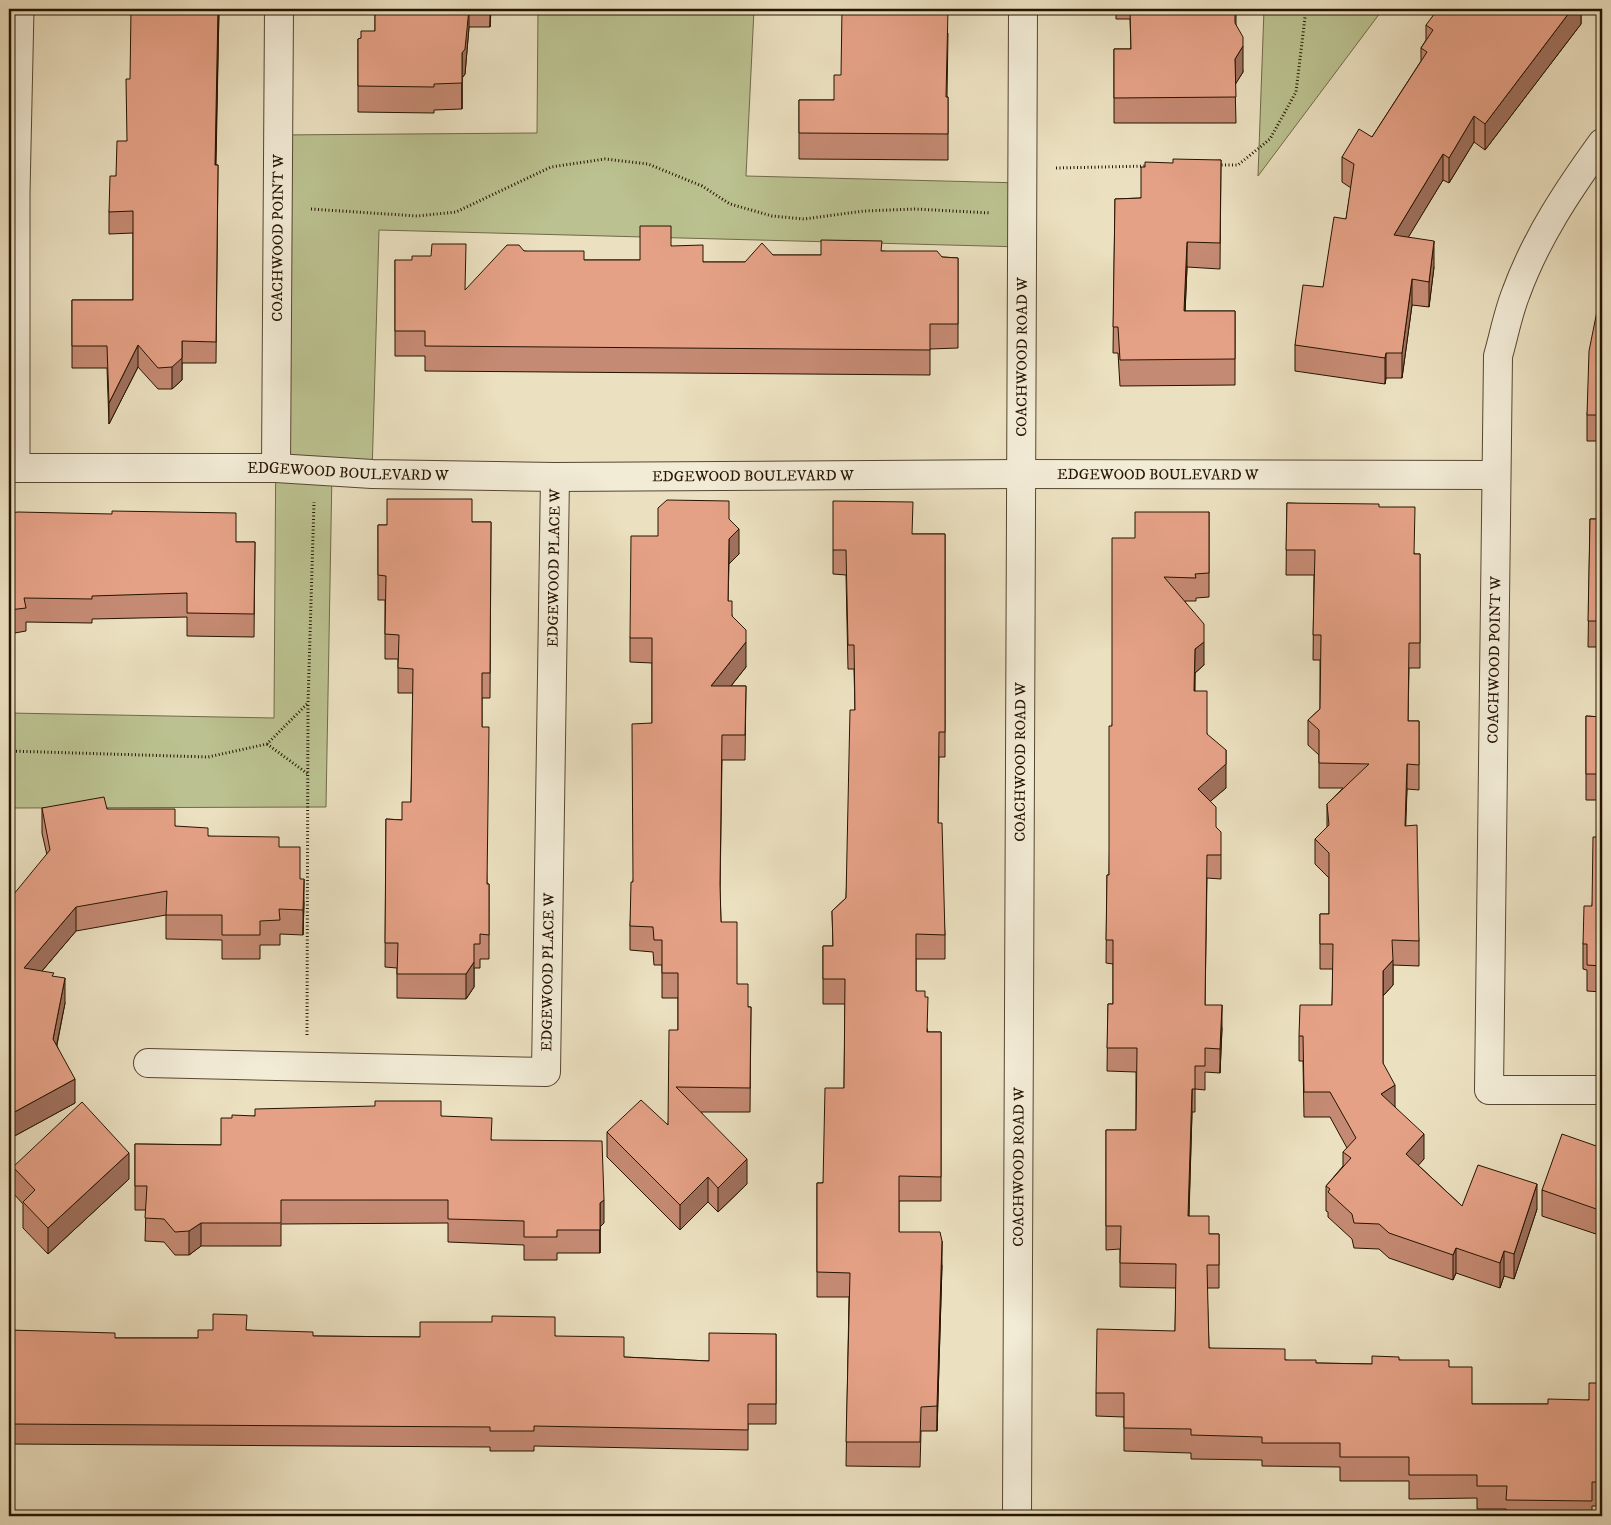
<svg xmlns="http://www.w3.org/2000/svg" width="1611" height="1525" font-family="'IM FELL DW Pica',serif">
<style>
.green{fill:#bbc190;stroke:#706a48}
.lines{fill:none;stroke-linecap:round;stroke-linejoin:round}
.service-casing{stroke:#574730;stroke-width:21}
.minor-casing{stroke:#574730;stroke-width:30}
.path{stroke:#261400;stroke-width:3;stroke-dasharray:1 2.5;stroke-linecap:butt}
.service{stroke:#f2ebd6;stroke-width:19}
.minor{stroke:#f2ebd6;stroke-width:28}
.wall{fill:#c58a73;stroke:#261400}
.shaded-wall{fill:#a0715e;stroke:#261400}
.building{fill:#e5a186;stroke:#261400}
.labels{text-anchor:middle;stroke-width:4;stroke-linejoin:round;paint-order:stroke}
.street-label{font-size:15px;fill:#261400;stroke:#f2ebd6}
</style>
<rect width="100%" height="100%" fill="#ebe0c0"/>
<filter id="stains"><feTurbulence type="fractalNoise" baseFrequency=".004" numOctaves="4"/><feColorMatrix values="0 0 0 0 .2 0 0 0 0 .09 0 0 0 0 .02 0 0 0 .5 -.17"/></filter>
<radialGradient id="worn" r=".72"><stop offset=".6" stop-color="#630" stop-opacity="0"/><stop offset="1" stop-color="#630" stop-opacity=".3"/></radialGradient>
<g class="green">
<polygon points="538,9 754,9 746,176 1022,183 1023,247 379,230 372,474 332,472 326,807 11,808 9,810 9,713 274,718 278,135 537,133"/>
<polygon points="1264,9 1383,9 1258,176"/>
</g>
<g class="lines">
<g class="service-casing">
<polyline id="service" points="20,468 20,193 24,9"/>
</g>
<g class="minor-casing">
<g id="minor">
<path d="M1602,143C1568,190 1536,238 1516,293C1508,313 1504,335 1498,356L1489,1090H1602"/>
<path id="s1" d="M9,468H276L372,474L555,477L1020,474L1496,475"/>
<path id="s2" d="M276,468L279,9"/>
<path id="s3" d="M148,1063L546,1072L555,477"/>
<path id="s4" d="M1017,1516L1023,9"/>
</g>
</g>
<g class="path">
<polyline points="1218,165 1238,165 1270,139 1296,92 1306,9"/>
<polyline points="1056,168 1149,166"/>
<polyline points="311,209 417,216 456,212 551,167 605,159 648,164 702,186 730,204 772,216 804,219 864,211 915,209 991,213"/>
<polyline points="267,744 308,774"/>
<polyline points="9,751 208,757 267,744 308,703 314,502"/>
<polyline points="307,1035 308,703"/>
</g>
<use href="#service" class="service"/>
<use href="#minor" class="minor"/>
</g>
<g class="wall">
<polygon points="219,9 216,165 218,165 216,363 182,363 182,380 172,389 158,389 138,367 109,424 107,368 72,368 72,300 133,300 133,233 109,234 109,212 116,176 127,141"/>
<polygon points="375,9 491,9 490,27 469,27 465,74 462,78 462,109 434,110 434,113 358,112 358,39 361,38 375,31"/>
<polygon points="1116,9 1236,9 1236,24 1243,72 1235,84 1236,123 1114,123 1114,49 1131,49 1130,19 1116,19"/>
<polygon points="1581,9 1581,24 1485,150 1474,142 1449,183 1443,180 1408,237 1434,267 1429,307 1412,305 1402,378 1386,378 1385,384 1295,371 1295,345 1323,287 1346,219 1351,188 1342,182 1342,157 1372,137 1421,61 1421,48 1426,40 1426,25"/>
<polygon points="948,33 947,97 948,97 948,160 799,159 799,100 834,100 841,75"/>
<polygon points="1221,160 1220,269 1187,267 1185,311 1235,311 1235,385 1120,386 1118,353 1113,353 1115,199 1141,198 1173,163"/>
<polygon points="671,246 703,262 745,262 773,255 821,255 882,251 942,257 958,258 958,348 930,349 930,375 425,371 425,356 395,356 395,260 465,290 524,251 584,260 640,260"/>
<polygon points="1602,286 1602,441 1587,441 1587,415"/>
<polygon points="1287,503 1379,507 1415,554 1420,554 1420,668 1409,668 1408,721 1419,721 1419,790 1407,789 1405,826 1419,941 1419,966 1393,965 1393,985 1383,996 1383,1063 1395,1107 1424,1159 1418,1165 1462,1206 1537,1209 1514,1279 1504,1276 1500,1288 1456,1273 1453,1280 1389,1258 1379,1249 1354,1248 1352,1239 1328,1217 1328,1212 1326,1211 1326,1186 1343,1166 1343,1152 1347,1148 1330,1117 1304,1117 1303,1061 1299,1061 1299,1036 1332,1005 1333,969 1320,969 1320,914 1329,914 1329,878 1315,864 1315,839 1327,827 1327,804 1343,788 1319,788 1319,755 1308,745 1308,720 1320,709 1320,660 1313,660 1314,575 1286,575"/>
<polygon points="1209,512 1209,597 1196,598 1196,601 1185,601 1204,665 1195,673 1195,691 1207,734 1226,788 1210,801 1221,856 1221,879 1207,878 1205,1005 1222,1028 1220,1073 1205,1072 1205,1090 1195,1089 1195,1112 1192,1112 1189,1216 1209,1234 1219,1234 1219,1288 1207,1288 1209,1348 1285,1360 1316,1363 1372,1364 1399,1360 1449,1367 1472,1404 1548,1404 1589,1400 1602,1383 1602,1506 1592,1506 1592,1516 1506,1516 1506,1509 1477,1509 1477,1498 1409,1499 1409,1481 1340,1481 1340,1467 1262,1466 1262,1460 1191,1459 1191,1453 1124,1451 1124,1417 1096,1416 1096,1393 1175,1331 1176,1288 1120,1287 1120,1249 1106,1250 1106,1130 1136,1130 1136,1072 1107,1071 1108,1004 1113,1004 1113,964 1106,963 1107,875 1109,875 1112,726 1135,538"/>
<polygon points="9,513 236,542 255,542 254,637 187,636 187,617 92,619 92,623 26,622 26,631 9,634"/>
<polygon points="729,519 739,554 729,564 728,601 746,667 731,686 746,686 745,760 722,760 720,891 721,922 737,984 748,1007 751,1007 750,1112 701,1112 747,1184 718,1212 708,1202 680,1230 607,1157 607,1132 668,1125 678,1030 678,998 662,998 662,965 654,965 653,952 630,950 630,926 633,882 652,723 652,663 630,662 630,638 658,536"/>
<polygon points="1590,519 1602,519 1602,647 1588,647"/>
<polygon points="472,522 491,522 490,698 482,698 482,727 487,884 489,884 489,959 480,959 480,968 474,968 474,987 466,999 397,998 397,968 385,967 386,819 402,820 411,802 413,693 398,693 398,659 385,659 385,600 378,600 378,525 387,525"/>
<polygon points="912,534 945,534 945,757 939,757 938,823 945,935 945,959 916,959 916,991 928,1032 941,1032 941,1201 899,1201 899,1232 942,1265 937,1431 921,1431 920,1467 846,1466 849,1297 817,1297 817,1183 823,1183 844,1088 845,1004 823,1004 823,946 833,946 832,911 846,898 855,710 854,669 848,669 846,575 833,574 833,550"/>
<polygon points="1586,716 1602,717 1602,992 1587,991 1587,970 1583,969 1583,944 1592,906 1599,837 1599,800 1586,800"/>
<polygon points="42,808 107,809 175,826 208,836 279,847 300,879 304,903 303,935 280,934 280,945 260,945 260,959 222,959 222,940 166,939 166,915 76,931 42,971 54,977 65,1003 57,1045 75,1103 9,1139 47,855 42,833"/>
<polygon points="255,1116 441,1116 492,1140 604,1223 600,1227 600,1253 557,1253 557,1260 524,1260 524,1245 448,1242 448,1223 281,1224 281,1246 201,1246 189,1255 175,1255 164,1242 145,1241 146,1210 135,1210 135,1144 221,1145 232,1118"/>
<polygon points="1602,1148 1602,1236 1542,1216 1542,1190"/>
<polygon points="13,1167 129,1179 48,1254 23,1228 23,1204 13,1193"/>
<polygon points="9,1330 115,1338 198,1338 247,1330 313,1336 420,1337 555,1336 624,1357 709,1361 776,1334 776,1424 748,1424 748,1450 534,1446 534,1451 490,1451 490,1447 9,1444"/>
</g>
<g class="shaded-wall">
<polygon points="218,9 219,9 215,186 215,165"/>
<polygon points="469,9 469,27 465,74 462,78 462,109 462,53"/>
<polygon points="490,9 491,9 490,27"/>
<polygon points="1572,9 1581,9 1581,24 1485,150 1485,124"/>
<polygon points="1243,46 1243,72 1235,85 1235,59"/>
<polygon points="1474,116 1474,142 1449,183 1449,158"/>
<polygon points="1443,154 1443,180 1394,261 1394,235"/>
<polygon points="1434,241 1434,267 1429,307 1429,282"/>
<polygon points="1187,242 1187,267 1184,337 1184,311"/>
<polygon points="1412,279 1412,305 1402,378 1402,353"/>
<polygon points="182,341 182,380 172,389 172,367"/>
<polygon points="138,345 138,367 109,424 109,403"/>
<polygon points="1386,353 1386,378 1385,384 1385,358"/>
<polygon points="739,529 739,554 729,564 729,539"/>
<polygon points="746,642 746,667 711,711 711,686"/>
<polygon points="1204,642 1204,665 1195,673 1194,714 1195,649"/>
<polygon points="1226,750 1226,788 1198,812 1198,789"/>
<polygon points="1407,764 1407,789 1405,851 1405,826"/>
<polygon points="304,879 304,903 303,935 303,910"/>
<polygon points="76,907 76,931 24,992 24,968"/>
<polygon points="1393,960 1393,985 1383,996 1383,971"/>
<polygon points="474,962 474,987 466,999 466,974"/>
<polygon points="65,978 65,1003 53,1063 53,1039"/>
<polygon points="1222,1005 1222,1028 1220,1073 1220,1049"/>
<polygon points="75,1079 75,1103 9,1139 9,1115"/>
<polygon points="1395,1085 1395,1110 1381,1094"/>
<polygon points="1192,1089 1192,1112 1188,1240 1188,1216"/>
<polygon points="1424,1134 1424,1159 1406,1179 1406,1154"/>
<polygon points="129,1153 129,1179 48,1254 48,1228"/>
<polygon points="747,1159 747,1184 718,1212 718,1188"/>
<polygon points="708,1177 708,1202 680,1230 680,1205"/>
<polygon points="1537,1184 1537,1209 1514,1279 1514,1254"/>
<polygon points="604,1200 604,1223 600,1227 600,1253 600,1203"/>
<polygon points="201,1223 201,1246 189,1255 189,1231"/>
<polygon points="942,1241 942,1265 937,1431 937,1406"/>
<polygon points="1456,1248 1456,1273 1453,1280 1453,1255"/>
<polygon points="1504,1251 1504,1276 1500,1288 1500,1263"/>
</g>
<g class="building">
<polygon points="131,9 218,9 215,165 218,165 216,342 182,341 182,358 172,367 158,368 138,345 109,403 107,346 72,346 72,300 133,300 133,211 109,212 110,176 116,176 117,141 127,141 126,79 130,79"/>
<polygon points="375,9 469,9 465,49 462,53 462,83 434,84 434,87 358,86 358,39 361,38 361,31 375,31"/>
<polygon points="842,9 948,9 946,97 948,97 948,134 799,133 799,100 834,100 834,75 841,75"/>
<polygon points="1130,9 1235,9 1235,23 1243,37 1243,46 1235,59 1236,97 1114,98 1114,49 1131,49"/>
<polygon points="1438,9 1572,9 1485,124 1474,116 1449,158 1443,154 1394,235 1434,241 1429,282 1412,279 1402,353 1386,353 1385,358 1295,345 1303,285 1323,287 1334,217 1346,219 1354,164 1342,157 1359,129 1372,137 1427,52 1421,48 1433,30 1426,25"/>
<polygon points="1173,159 1221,160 1220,243 1187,242 1184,311 1235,311 1235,359 1120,360 1118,327 1113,327 1115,199 1141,198 1141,167 1145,167 1145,162 1173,163"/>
<polygon points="640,226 671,226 671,246 703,245 703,262 745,262 762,243 773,255 821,255 821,240 882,241 881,251 937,251 942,257 958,258 958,324 930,324 930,350 425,346 425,331 395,331 395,260 412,260 412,256 431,256 432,244 466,244 465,290 507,245 519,245 524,251 584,251 584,260 640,260"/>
<polygon points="1602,286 1602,415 1587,415 1589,351"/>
<polygon points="387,499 472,499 472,522 491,522 490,673 482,673 482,727 489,727 487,884 489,884 489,935 480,934 480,944 474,944 474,962 466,974 397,974 398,943 385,943 386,819 402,820 402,802 411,802 413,669 398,668 399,635 385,634 386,576 378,575 378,525 387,525"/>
<polygon points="667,500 729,501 729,519 739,529 729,539 728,601 732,601 732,616 746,630 746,642 711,686 746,686 745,735 722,735 720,884 721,922 737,922 737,984 748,984 748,1007 751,1007 750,1088 676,1087 747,1159 718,1188 708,1177 680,1205 607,1132 641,1100 668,1125 669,1030 678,1030 678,973 662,973 662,940 654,940 653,927 630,926 631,882 633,882 632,724 652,723 652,638 630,638 631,536 658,536 658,508"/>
<polygon points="833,501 913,502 912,534 945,534 945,732 939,732 938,823 942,823 945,935 916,934 916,991 925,991 925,997 928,997 927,1032 941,1032 941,1177 899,1176 899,1232 940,1232 942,1241 937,1406 921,1407 920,1442 846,1442 850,1273 817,1272 817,1183 823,1183 825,1088 844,1088 845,979 823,979 823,946 833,946 832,911 846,898 850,710 855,710 854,645 848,645 846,550 833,550"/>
<polygon points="1287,503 1379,504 1379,507 1415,507 1414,554 1420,554 1420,643 1409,643 1408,721 1419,721 1419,765 1407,764 1405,826 1417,825 1419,941 1392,940 1393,960 1383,971 1383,1063 1395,1085 1381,1094 1424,1134 1406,1154 1462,1206 1478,1165 1537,1184 1514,1254 1504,1251 1500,1263 1456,1248 1453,1255 1389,1233 1379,1224 1354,1223 1352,1214 1328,1192 1330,1189 1326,1186 1351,1158 1343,1152 1356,1138 1330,1092 1304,1092 1303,1036 1299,1036 1300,1005 1332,1005 1333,944 1320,944 1320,914 1329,914 1329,853 1315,839 1329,825 1327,804 1369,764 1319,763 1319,730 1308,720 1320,709 1321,635 1313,635 1315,550 1286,550"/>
<polygon points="112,511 236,513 236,542 255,542 254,614 187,613 187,593 92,596 92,599 24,598 26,608 9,610 9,513 18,512 112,514"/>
<polygon points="1135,512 1209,512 1209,573 1195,574 1196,578 1164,577 1204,624 1204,642 1195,649 1194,691 1207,691 1207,734 1226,750 1226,764 1198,789 1216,807 1216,827 1221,832 1221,855 1207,855 1205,1005 1222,1005 1220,1049 1205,1048 1205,1066 1195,1066 1195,1089 1192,1089 1188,1216 1209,1216 1209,1234 1219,1234 1219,1265 1207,1265 1209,1348 1285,1349 1285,1360 1316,1360 1316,1363 1372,1364 1372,1356 1399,1357 1399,1360 1449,1360 1449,1367 1472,1367 1472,1404 1548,1404 1548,1399 1589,1400 1589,1383 1602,1383 1602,1482 1592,1482 1592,1501 1506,1500 1507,1486 1477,1486 1477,1475 1409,1475 1409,1457 1340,1457 1340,1443 1262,1443 1262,1437 1191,1435 1191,1429 1124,1428 1124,1393 1096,1393 1097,1329 1175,1331 1176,1264 1120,1263 1121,1226 1106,1226 1106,1130 1136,1130 1137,1048 1107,1048 1108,1004 1113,1004 1113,940 1106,940 1107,875 1109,875 1109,726 1112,726 1112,538 1135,538"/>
<polygon points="1590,519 1602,519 1602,621 1588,621"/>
<polygon points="1586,716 1602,717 1602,966 1587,965 1587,944 1583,944 1584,906 1592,906 1593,837 1599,837 1599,774 1586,774"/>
<polygon points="104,797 107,809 175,809 175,826 208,828 208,836 279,837 279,847 300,847 300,879 304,879 303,910 279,909 280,920 260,921 260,935 222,935 222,915 166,915 167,891 76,907 24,968 54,973 52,976 65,978 53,1039 75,1079 9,1115 9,900 50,850 42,808"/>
<polygon points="375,1101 441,1101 441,1116 492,1118 491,1140 602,1141 604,1200 600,1203 600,1230 557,1230 557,1237 524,1237 524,1221 448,1219 448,1200 281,1200 281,1223 201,1223 189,1231 175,1232 164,1219 145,1218 147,1186 135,1186 135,1144 221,1145 221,1118 232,1118 232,1115 255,1116 255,1109 375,1106"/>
<polygon points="82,1102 129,1153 48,1228 23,1202 35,1190 13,1167"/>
<polygon points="1562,1134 1602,1148 1602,1211 1542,1190"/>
<polygon points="213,1314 247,1315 246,1330 313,1332 313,1336 420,1337 420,1322 492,1322 492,1316 555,1317 555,1336 624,1337 624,1357 709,1361 709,1333 776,1334 776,1404 748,1404 748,1430 534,1426 534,1431 490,1431 490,1427 9,1424 9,1330 115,1333 115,1338 198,1338 198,1330 213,1330"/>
</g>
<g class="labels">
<g class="street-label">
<text dy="5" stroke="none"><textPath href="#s2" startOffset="230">COACHWOOD POINT W</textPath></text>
<text dy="5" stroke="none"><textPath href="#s4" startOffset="1159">COACHWOOD ROAD W</textPath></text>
<text dy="5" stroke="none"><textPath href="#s1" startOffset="339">EDGEWOOD BOULEVARD W</textPath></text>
<text dy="5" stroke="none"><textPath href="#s1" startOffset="1149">EDGEWOOD BOULEVARD W</textPath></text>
<text dy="5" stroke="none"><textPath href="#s1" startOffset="744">EDGEWOOD BOULEVARD W</textPath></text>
<text dy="5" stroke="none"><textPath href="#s3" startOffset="902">EDGEWOOD PLACE W</textPath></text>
<text transform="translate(1494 660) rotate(-89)" y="5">COACHWOOD POINT W</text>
<text dy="5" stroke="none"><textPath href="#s4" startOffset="754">COACHWOOD ROAD W</textPath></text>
<text dy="5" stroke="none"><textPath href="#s3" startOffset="498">EDGEWOOD PLACE W</textPath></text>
<text dy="5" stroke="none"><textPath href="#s4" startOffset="349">COACHWOOD ROAD W</textPath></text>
</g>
</g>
<rect width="1611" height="1525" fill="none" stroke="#ebe0c0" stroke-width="30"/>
<rect x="10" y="10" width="1591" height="1505" fill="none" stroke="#261400" stroke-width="2.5"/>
<rect x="15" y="15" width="1581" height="1495" fill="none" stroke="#261400"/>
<rect width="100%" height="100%" filter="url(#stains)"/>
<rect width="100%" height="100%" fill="url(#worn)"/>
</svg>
